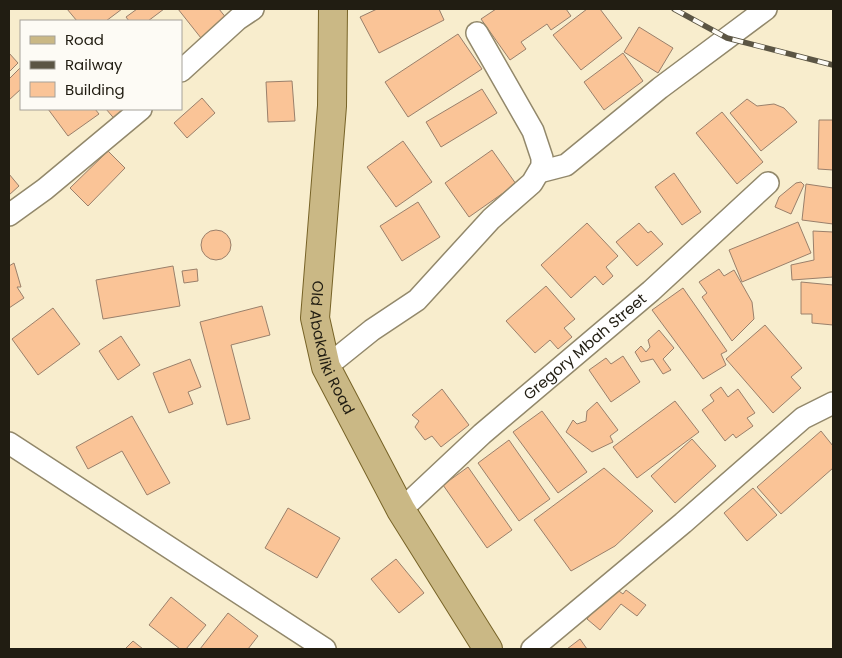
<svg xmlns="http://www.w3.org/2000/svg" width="842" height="658" font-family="Poppins,sans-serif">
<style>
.building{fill:#fac497;stroke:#9a806b}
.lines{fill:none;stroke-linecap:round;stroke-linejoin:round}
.minor-casing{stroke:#92886b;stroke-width:24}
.major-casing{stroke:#776327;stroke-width:30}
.minor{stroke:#fff;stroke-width:21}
.major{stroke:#cab885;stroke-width:28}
.rail-casing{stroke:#5b5544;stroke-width:5.5}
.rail{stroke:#fdfbf5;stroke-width:4;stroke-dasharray:11;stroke-linecap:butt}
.labels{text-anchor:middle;stroke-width:4.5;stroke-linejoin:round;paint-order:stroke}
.street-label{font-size:15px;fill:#211d12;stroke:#fdfbf5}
</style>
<rect width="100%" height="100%" fill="#f8edcd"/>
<g class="building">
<polygon points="67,9 122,9 106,21 77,21"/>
<polygon points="137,9 164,9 148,21 129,21 126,17"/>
<polygon points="178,9 219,9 227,19 201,38"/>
<polygon points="377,9 439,9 444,20 379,53 360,17"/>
<polygon points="496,9 566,9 571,16 551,30 547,24 521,42 526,49 510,60 481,19"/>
<polygon points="587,9 600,9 622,38 581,70 553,35"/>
<polygon points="639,27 673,48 658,73 624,52"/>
<polygon points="458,34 482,69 408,117 385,82"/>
<polygon points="9,53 18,63 9,72"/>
<polygon points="623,53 643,81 604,110 584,82"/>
<polygon points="21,67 21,89 9,100 9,79"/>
<polygon points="292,81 295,121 268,122 266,82"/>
<polygon points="482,89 497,113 441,147 426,122"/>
<polygon points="202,98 215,113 187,138 174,123"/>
<polygon points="747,99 757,106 774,104 784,108 797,122 761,151 730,113"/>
<polygon points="48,109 95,109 99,114 68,136"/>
<polygon points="106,109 122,109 126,113 117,122"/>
<polygon points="722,112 763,162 737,184 696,133"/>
<polygon points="819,120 833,120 833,170 818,169"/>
<polygon points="403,141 432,182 396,207 367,167"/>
<polygon points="492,150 516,184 469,217 445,183"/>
<polygon points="108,151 125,168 88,206 70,188"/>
<polygon points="674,173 701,212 682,225 655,187"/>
<polygon points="9,174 19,186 9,195"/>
<polygon points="801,182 804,185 791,214 775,207 779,197 796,183"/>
<polygon points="806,184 833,188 833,224 802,220"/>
<polygon points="418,202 440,237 402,261 380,226"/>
<polygon points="798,222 811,253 742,282 729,250"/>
<polygon points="587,223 618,256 606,267 613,276 603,285 595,276 571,298 541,265"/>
<polygon points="639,223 648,233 651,231 663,244 637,266 616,242"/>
<circle cx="216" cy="245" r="15"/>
<polygon points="813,231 833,232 833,277 792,280 791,265 814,260"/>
<polygon points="14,263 21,287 17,287 24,298 9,308 9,266"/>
<polygon points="173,266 180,306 103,319 96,280"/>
<polygon points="197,269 198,281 184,283 182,271"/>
<polygon points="719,269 724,276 734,270 752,302 754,319 732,341 702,297 707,293 699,282"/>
<polygon points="801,282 833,285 833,325 812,323 812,314 801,314"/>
<polygon points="546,286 575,319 564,328 572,337 558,349 550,340 535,353 506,321"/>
<polygon points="683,288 727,351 721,354 726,365 703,379 652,310"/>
<polygon points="262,306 270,335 231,345 250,419 227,425 200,322"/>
<polygon points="53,308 80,344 38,375 12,339"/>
<polygon points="765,325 802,368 791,377 801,388 773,413 726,359"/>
<polygon points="659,330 674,348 663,359 671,370 663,374 653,359 641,362 635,352 641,346 646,352 650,347 648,340"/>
<polygon points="121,336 140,365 118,380 99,351"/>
<polygon points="623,356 640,382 611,402 589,370 606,358 611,364"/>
<polygon points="190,359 201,387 188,392 193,404 169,413 153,373"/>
<polygon points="721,387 728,397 738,389 755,413 747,418 753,426 736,438 733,434 725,441 702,410 714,401 710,395"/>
<polygon points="442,389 469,425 441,447 432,436 425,440 415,427 419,421 412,415"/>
<polygon points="675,401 699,432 637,478 613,447"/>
<polygon points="597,402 618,430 610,436 613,442 592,452 566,432 573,420 577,424 586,421 587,411"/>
<polygon points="542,411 587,472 558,493 513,432"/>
<polygon points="132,416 170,483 147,495 122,451 88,469 76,447"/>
<polygon points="821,431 833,446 833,468 781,514 757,487"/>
<polygon points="692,439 716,466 675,503 651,476"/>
<polygon points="509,440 550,499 519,521 478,463"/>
<polygon points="468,467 512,530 487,548 443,485"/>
<polygon points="604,468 653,511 615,546 571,571 534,520"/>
<polygon points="753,488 777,515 747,541 724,513"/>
<polygon points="288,508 340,538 317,578 265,548"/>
<polygon points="396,559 424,593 399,613 371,579"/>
<polygon points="612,586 623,594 626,590 646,605 637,616 621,604 600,630 587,619"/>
<polygon points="171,597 206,625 186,649 180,649 149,625"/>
<polygon points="228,613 258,636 248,649 200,649"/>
<polygon points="580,639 587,649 567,649"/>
<polygon points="133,641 143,649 125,649"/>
</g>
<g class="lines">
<g class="minor-casing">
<g id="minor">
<polyline points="181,71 238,19 253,9"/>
<polyline points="539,172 566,165 660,88 766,9"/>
<polyline points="9,215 45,189 141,109"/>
<polyline points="326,367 372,330 417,300 491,219 532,183 542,166 542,158 533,131 477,33"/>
<polyline points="9,443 325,649"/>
<path id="s1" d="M401,510L482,434L651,291L768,183"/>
<polyline points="532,649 683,523 803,418 833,403"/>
</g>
</g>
<g class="major-casing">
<g id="major">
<path id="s2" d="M333,9L332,106L315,318L326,367L401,510L488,649"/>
</g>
</g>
<use href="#minor" class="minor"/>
<use href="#major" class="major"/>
<g class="rail-casing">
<polyline id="rail" points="674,9 727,38 833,65"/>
</g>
<use href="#rail" class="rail"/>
</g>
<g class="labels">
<g class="street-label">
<text dy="5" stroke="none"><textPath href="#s2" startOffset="342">Old Abakaliki Road</textPath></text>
<text dy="5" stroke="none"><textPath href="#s1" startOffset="246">Gregory Mbah Street</textPath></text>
</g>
</g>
<rect width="842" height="658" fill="none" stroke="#211d12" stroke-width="20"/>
<rect x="20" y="20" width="162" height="90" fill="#fdfbf5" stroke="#a5a29a"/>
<rect x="30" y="36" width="25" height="8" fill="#cab885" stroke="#a5a29a"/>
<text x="65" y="45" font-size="15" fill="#211d12">Road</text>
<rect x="30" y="61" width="25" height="8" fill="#5b5544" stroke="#a5a29a"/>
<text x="65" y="70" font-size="15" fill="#211d12">Railway</text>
<rect x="30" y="82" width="25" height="15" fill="#fac497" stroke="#a5a29a"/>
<text x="65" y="95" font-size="15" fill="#211d12">Building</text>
</svg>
